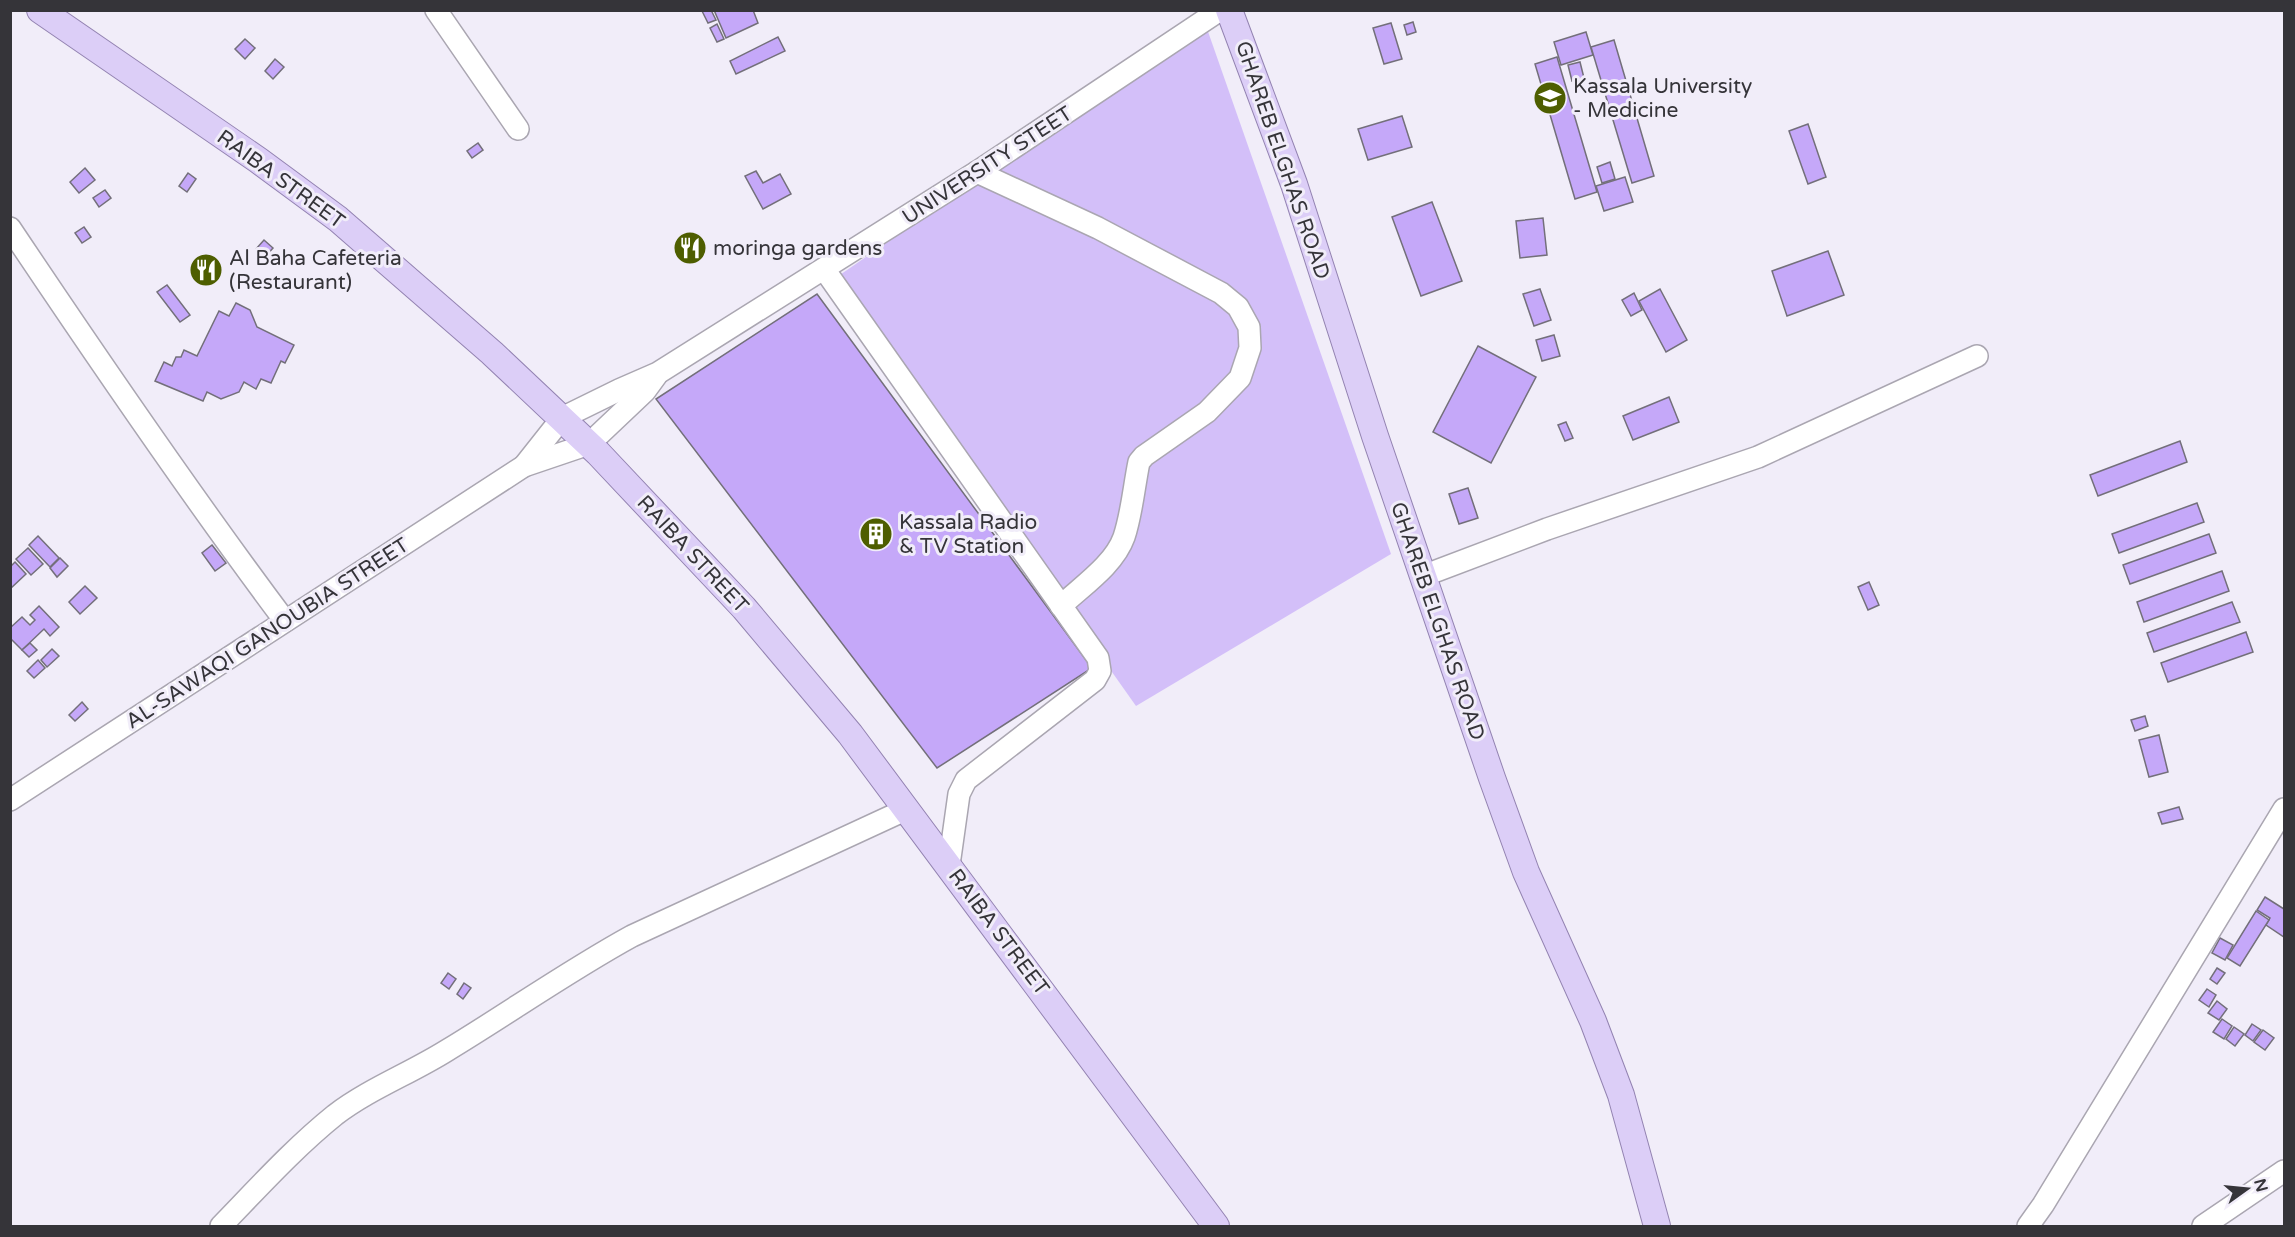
<svg xmlns="http://www.w3.org/2000/svg" width="2295" height="1237" font-family="'Varela Round',sans-serif">
<style>
.green{fill:#d3bff9}
.building{fill:#c5a8f9;stroke:#736f7a;stroke-width:1.5}
.lines{fill:none;stroke-linecap:round;stroke-linejoin:round}
.minor-casing{stroke:#aaa6b1;stroke-width:24}
.major-casing{stroke:#9383b1;stroke-width:28}
.minor{stroke:#fff;stroke-width:21}
.major{stroke:#dccef7;stroke-width:26}
.labels{text-anchor:middle;stroke-width:6;stroke-linejoin:round;paint-order:stroke}
.poi-label{font-size:21px;fill:#353439;stroke:#f1edf9;text-anchor:start}
.street-label{font-size:21px;fill:#353439;stroke:#f1edf9}
</style>
<rect width="100%" height="100%" fill="#f1edf9"/>
<polygon class="green" points="1205,23 1391,554 1136,706 834,279"/>
<g class="building">
<polygon points="711,10 716,20 708,23 702,11"/>
<polygon points="714,10 753,10 758,23 726,38"/>
<polygon points="1413,22 1416,32 1407,35 1404,25"/>
<polygon points="1391,23 1402,59 1384,64 1373,28"/>
<polygon points="717,24 724,39 717,42 710,28"/>
<polygon points="1586,32 1593,55 1561,65 1554,42"/>
<polygon points="778,37 785,51 736,74 730,61"/>
<polygon points="245,39 255,48 245,59 235,49"/>
<polygon points="1614,40 1654,176 1632,183 1591,47"/>
<polygon points="1557,57 1597,192 1575,199 1535,64"/>
<polygon points="275,59 284,67 273,79 265,71"/>
<polygon points="1580,62 1584,78 1572,81 1568,65"/>
<polygon points="1402,116 1412,147 1368,160 1358,129"/>
<polygon points="1808,124 1826,177 1808,184 1789,131"/>
<polygon points="478,143 483,150 472,158 467,151"/>
<polygon points="1610,162 1615,179 1602,183 1597,167"/>
<polygon points="85,168 95,180 79,193 70,182"/>
<polygon points="756,171 763,183 780,174 791,194 763,209 745,176"/>
<polygon points="188,173 196,179 187,192 179,186"/>
<polygon points="1625,177 1633,202 1604,211 1596,186"/>
<polygon points="105,190 111,198 99,207 93,198"/>
<polygon points="1432,202 1462,281 1421,296 1392,217"/>
<polygon points="1543,218 1547,255 1520,258 1516,221"/>
<polygon points="84,227 91,237 82,243 75,233"/>
<polygon points="264,240 273,248 265,257 256,249"/>
<polygon points="1828,251 1844,295 1787,316 1772,271"/>
<polygon points="167,285 190,315 180,322 157,292"/>
<polygon points="1540,289 1551,320 1534,326 1523,294"/>
<polygon points="1660,289 1687,340 1666,352 1639,301"/>
<polygon points="1634,293 1642,310 1631,316 1622,300"/>
<polygon points="817,294 1092,668 937,768 656,399"/>
<polygon points="236,303 250,310 257,327 294,345 285,363 281,361 271,383 261,379 256,389 244,382 239,392 221,399 207,392 203,401 155,381 164,362 172,366 176,357 181,357 184,350 197,356 219,311 229,316"/>
<polygon points="1554,335 1560,356 1542,361 1536,340"/>
<polygon points="1478,346 1536,377 1491,463 1433,432"/>
<polygon points="1669,397 1679,422 1633,440 1623,416"/>
<polygon points="1566,422 1573,438 1565,441 1558,425"/>
<polygon points="2180,441 2187,462 2098,496 2090,475"/>
<polygon points="1468,488 1478,518 1459,524 1449,494"/>
<polygon points="2197,503 2204,522 2119,553 2112,534"/>
<polygon points="2209,534 2216,553 2130,584 2123,565"/>
<polygon points="38,536 59,558 50,567 29,545"/>
<polygon points="212,545 226,563 215,571 202,553"/>
<polygon points="28,548 43,564 31,575 16,559"/>
<polygon points="60,558 68,566 57,577 50,568"/>
<polygon points="15,562 26,574 10,589 10,567"/>
<polygon points="2222,571 2229,591 2144,622 2137,602"/>
<polygon points="1869,582 1879,605 1868,610 1858,587"/>
<polygon points="85,586 97,598 80,614 69,602"/>
<polygon points="2232,602 2240,622 2154,652 2147,633"/>
<polygon points="39,606 59,627 50,636 44,629 22,650 10,638 10,628 22,617 30,625 35,620 30,615"/>
<polygon points="2246,632 2253,652 2168,682 2161,663"/>
<polygon points="30,643 37,650 29,657 22,650"/>
<polygon points="52,649 59,656 47,667 41,660"/>
<polygon points="38,660 45,668 34,678 27,671"/>
<polygon points="82,702 88,709 75,721 69,715"/>
<polygon points="2145,716 2148,726 2135,731 2131,720"/>
<polygon points="2159,735 2168,772 2149,777 2139,740"/>
<polygon points="2179,807 2183,819 2162,824 2158,813"/>
<polygon points="2265,897 2284,909 2284,937 2266,925 2270,918 2257,910"/>
<polygon points="2256,911 2269,920 2240,966 2227,958"/>
<polygon points="2220,938 2233,945 2225,960 2212,953"/>
<polygon points="2217,968 2225,973 2217,984 2210,979"/>
<polygon points="448,973 456,979 449,989 441,983"/>
<polygon points="464,983 471,988 463,999 457,994"/>
<polygon points="2207,989 2216,995 2209,1007 2199,1000"/>
<polygon points="2217,1001 2227,1009 2219,1020 2208,1013"/>
<polygon points="2222,1019 2232,1026 2224,1039 2213,1032"/>
<polygon points="2252,1024 2261,1030 2253,1041 2245,1035"/>
<polygon points="2234,1027 2244,1034 2235,1046 2226,1039"/>
<polygon points="2263,1030 2274,1038 2265,1050 2254,1042"/>
</g>
<g class="lines">
<g class="minor-casing">
<g id="minor">
<polyline points="436,10 518,129"/>
<path d="M977,172L1098,228L1221,293L1238,307L1249,327L1250,348L1240,378L1207,412L1144,456L1139,462C1134,486 1132,513 1124,537C1114,565 1082,586 1061,606"/>
<path d="M10,228C99,361 189,493 285,621"/>
<polyline points="824,269 1098,658 1100,671 1095,680 966,780 959,794 949,865"/>
<polyline points="524,466 562,418 619,390 658,373 977,172 1220,10"/>
<polyline points="1423,576 1547,529 1758,457 1977,356"/>
<polyline points="10,800 524,466 589,444 645,391 656,376"/>
<path d="M221,1226C257,1189 294,1148 335,1115C369,1089 409,1074 446,1051C509,1013 568,971 632,936L907,809"/>
<polyline points="2028,1226 2043,1205 2284,809"/>
<polyline points="2203,1226 2284,1171"/>
</g>
</g>
<g class="major-casing">
<g id="major">
<polyline points="40,10 258,160 338,219 492,353 598,453 744,608 850,734 1216,1226"/>
<polyline points="1229,10 1294,184 1375,436 1492,778 1526,872 1593,1021 1621,1095 1657,1226"/>
</g>
</g>
<use href="#minor" class="minor"/>
<use href="#major" class="major"/>
</g>
<defs>
<g id="university-disc" transform="scale(1.725)"><circle r="9.5" fill="#4e5e00" stroke="#f1edf9"/><path d="M0-5L7-2L0 1L-7-2ZM-4 1L0 2.5L4 1V4Q0 6-4 4Z" fill="#fff"/></g>
<g id="restaurant-disc" transform="scale(1.725)"><circle r="9.5" fill="#4e5e00" stroke="#f1edf9"/><path d="M-5-6h1v4h1v-4h1v4h1v-4h1v5L-1.5 .5V6h-2V.5L-5-1ZM5-6V6H3V1.5H1.5Q1.5-4 5-6Z" fill="#fff"/></g>
<g id="building-disc" transform="scale(1.725)"><circle r="9.5" fill="#4e5e00" stroke="#f1edf9"/><path d="M-4-6H4V6H1V3H-1V6H-4ZM-2.5-4.3h1.7v1.8h-1.7ZM.8-4.3h1.7v1.8H.8ZM-2.5-1h1.7V.8h-1.7ZM.8-1h1.7V.8H.8Z" fill="#fff"/></g>
</defs>
<g fill-rule="evenodd">
<use href="#university-disc" x="1550" y="98"/>
<use href="#restaurant-disc" x="690" y="248"/>
<use href="#restaurant-disc" x="206" y="270"/>
<use href="#building-disc" x="876" y="534"/>
</g>
<g class="labels">
<g class="poi-label">
<text x="1573" y="93">Kassala University<tspan x="1573" dy="24">- Medicine</tspan></text>
<text x="713" y="255">moringa gardens</text>
<text x="229" y="265">Al Baha Cafeteria<tspan x="229" dy="24">(Restaurant)</tspan></text>
<text x="899" y="529">Kassala Radio<tspan x="899" dy="24">&amp; TV Station</tspan></text>
</g>
<g class="street-label">
<text transform="translate(1283 160) rotate(71)" y="7">GHAREB ELGHAS ROAD</text>
<text transform="translate(987 165) rotate(-33)" y="7">UNIVERSITY STEET</text>
<text transform="translate(281 179) rotate(36)" y="7">RAIBA STREET</text>
<text transform="translate(693 554) rotate(47)" y="7">RAIBA STREET</text>
<text transform="translate(1438 621) rotate(71)" y="7">GHAREB ELGHAS ROAD</text>
<text transform="translate(267 633) rotate(-33)" y="7">AL-SAWAQI GANOUBIA STREET</text>
<text transform="translate(999 932) rotate(53)" y="7">RAIBA STREET</text>
</g>
</g>
<rect width="2295" height="1237" fill="none" stroke="#353439" stroke-width="24"/>
<g transform="translate(2247 1189) rotate(75)" stroke="#f1edf9" stroke-width="4.5" paint-order="stroke">
<path d="M0-4.5L10 22L0 15L-10 22Z" fill="#353439"/>
<text y="-9" font-size="16" font-weight="bold" text-anchor="middle" fill="#353439">N</text>
</g>
</svg>
